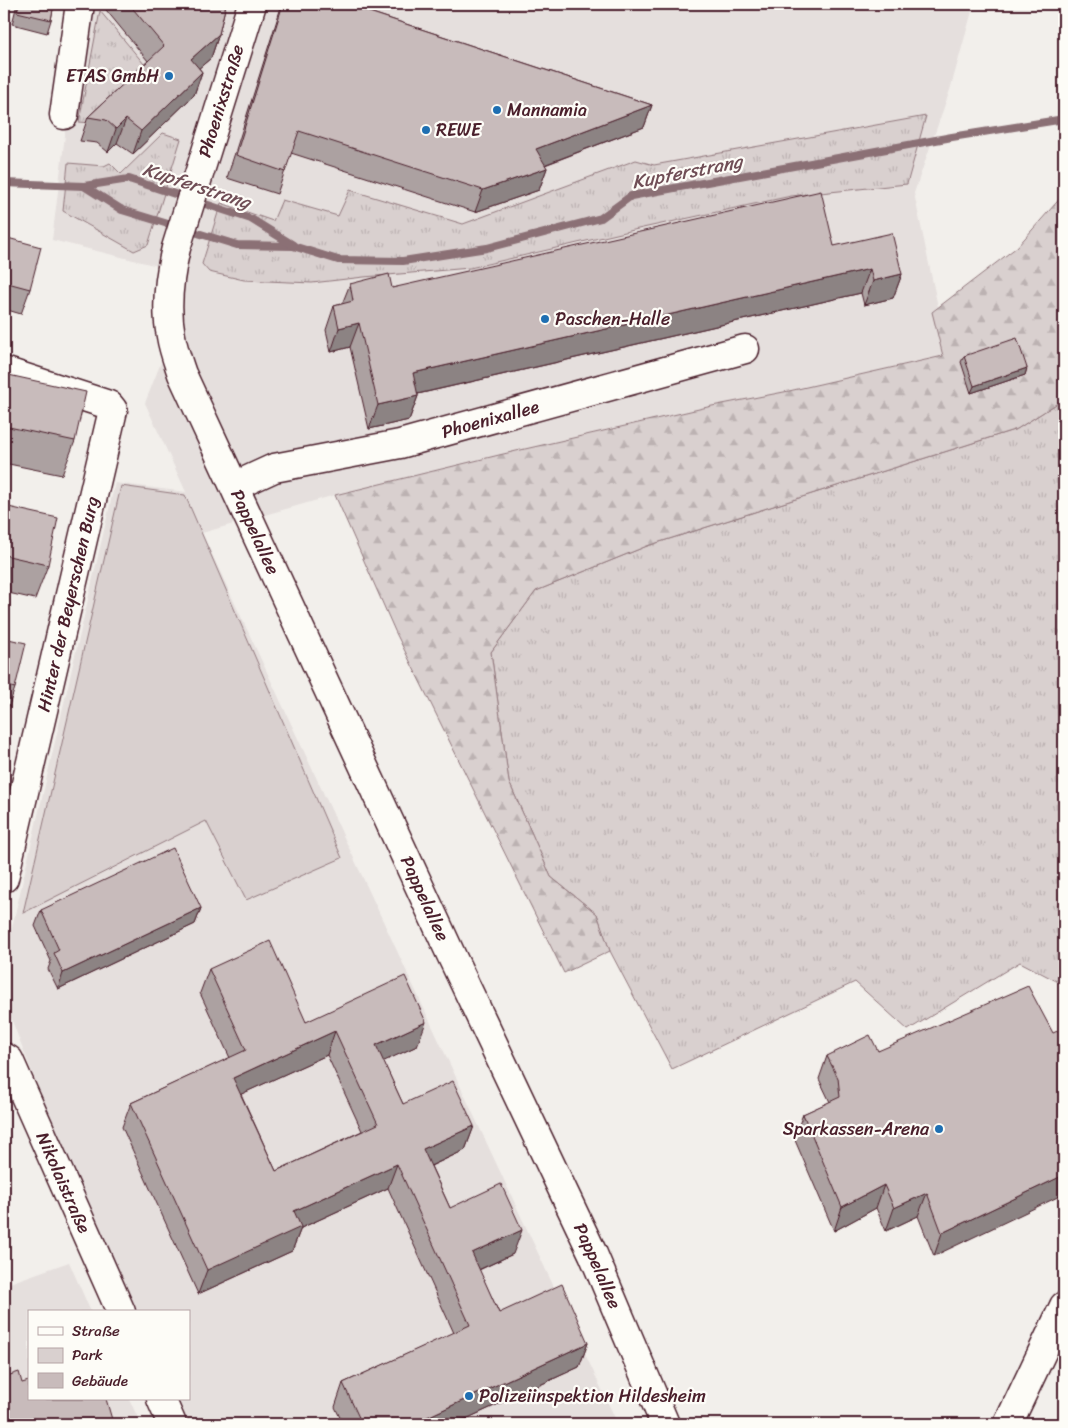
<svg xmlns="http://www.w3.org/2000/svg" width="1068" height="1428" font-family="Sriracha,sans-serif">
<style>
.built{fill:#e5dfdd}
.grass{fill:url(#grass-tufts);stroke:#92787d}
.forest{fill:url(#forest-firs);stroke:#92787d}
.park{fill:#d9d0cf;stroke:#92787d}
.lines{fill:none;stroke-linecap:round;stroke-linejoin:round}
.stream{stroke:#8b6f75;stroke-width:8}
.minor-casing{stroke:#4a1f2b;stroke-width:31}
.highway-casing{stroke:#4a1f2b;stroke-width:31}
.minor{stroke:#fdfcf7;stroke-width:28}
.highway{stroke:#fdfcf7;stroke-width:28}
.wall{fill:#aca1a1;stroke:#4a1f2b;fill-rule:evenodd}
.shaded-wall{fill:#8c8383;stroke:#4a1f2b}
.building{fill:#c8bbbb;stroke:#4a1f2b;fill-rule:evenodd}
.poi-dot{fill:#1f6fb2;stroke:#fdfcf7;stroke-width:2}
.labels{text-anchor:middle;stroke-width:4.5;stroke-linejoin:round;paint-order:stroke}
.poi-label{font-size:18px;fill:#4a1f2b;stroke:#fdfcf7;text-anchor:start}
.street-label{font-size:18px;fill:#4a1f2b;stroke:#fdfcf7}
.water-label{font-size:19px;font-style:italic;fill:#704e56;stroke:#fdfcf7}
</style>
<defs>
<pattern id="grass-tufts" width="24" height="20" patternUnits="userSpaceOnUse" patternTransform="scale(1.25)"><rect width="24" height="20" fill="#d9d0cf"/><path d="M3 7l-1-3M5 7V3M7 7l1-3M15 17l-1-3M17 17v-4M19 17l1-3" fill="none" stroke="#bcb2b2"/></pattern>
<pattern id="forest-firs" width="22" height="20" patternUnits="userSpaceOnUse" patternTransform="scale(1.25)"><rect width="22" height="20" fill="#d9d0cf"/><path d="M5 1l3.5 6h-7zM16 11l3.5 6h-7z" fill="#bcb2b2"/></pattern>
</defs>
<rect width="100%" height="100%" fill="#f2efeb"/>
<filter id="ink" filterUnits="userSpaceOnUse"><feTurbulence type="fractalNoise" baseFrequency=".02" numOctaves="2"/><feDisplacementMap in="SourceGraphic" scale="10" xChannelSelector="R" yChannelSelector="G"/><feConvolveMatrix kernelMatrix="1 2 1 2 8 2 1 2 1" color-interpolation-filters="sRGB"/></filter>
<g filter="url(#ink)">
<g class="built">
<polygon points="80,4 974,4 950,90 914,193 938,307 933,312 943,356 789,391 712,406 499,455 335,495 202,533 615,1418 586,1424 180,1424 169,1399 189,1399 189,1312 129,1312 100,1247 4,1000 4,962 115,483 186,492 145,403 171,337 170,269 52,240 65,135 64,115"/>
<polygon points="69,1262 91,1312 29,1312 29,1399 129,1399 141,1424 4,1424 4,1285"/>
</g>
<g class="grass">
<polygon points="100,11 149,70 92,123 79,122"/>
<polygon points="926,116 907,184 791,196 638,229 470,268 364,277 312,283 244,280 209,272 202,264 221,203 273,221 282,200 338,216 350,190 463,224 636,160 654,165"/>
<polygon points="163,133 181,139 148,245 134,251 63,211 68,163 104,166 110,163 121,174"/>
<polygon points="1064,399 1064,985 1020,962 908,1030 855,982 672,1069 610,951 597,914 551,877 509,782 491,652 536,591 647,546 1017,429"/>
</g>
<polygon class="forest" points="1064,194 1064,399 1017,429 647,546 536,591 491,652 509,782 551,877 597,914 610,951 564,973 395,631 335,495 499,455 712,406 789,391 943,356 932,312 1017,247"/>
<polygon class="park" points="121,486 185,495 342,858 246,900 206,821 23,913"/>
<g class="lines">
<g class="stream">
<polyline points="4,183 84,186 122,210 237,245 293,246 338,260 403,261 487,248 601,218 631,196 952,137 1064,119"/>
<polyline points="84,186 129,179 251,219 293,245"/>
</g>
<g class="minor-casing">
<g id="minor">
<path id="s1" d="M252,4L176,248C169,277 165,306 171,336C173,349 178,362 182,374L453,959L593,1254L665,1424"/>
<polyline points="64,115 80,4"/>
<polyline points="4,371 109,405 113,410 4,878"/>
<path id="s2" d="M235,486L274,468L400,444L745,349"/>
<path id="s3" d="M4,1057L9,1060L121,1312"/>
<polyline points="161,1399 172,1424"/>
</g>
</g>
<g class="highway-casing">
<polyline id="highway" points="1008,1424 1064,1306"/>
</g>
<use href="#minor" class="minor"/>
<use href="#highway" class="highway"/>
</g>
<g class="wall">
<polygon points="17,4 54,4 51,20 47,33 12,24"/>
<polygon points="103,4 226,4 219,34 211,58 199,68 202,72 194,95 133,154 117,143 108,152 97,143 80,141 88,117 148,61 102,5"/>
<polygon points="282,4 345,4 652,105 644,127 545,165 547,168 539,190 475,212 291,153 277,194 227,178"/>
<polygon points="4,237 30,289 21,314 4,309"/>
<polygon points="834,246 902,274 893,298 864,305 861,293 418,394 418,396 409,420 369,429 350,347 331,352 326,330 334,306 342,304 350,284 392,288"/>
<polygon points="964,356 1027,368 1025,375 971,393 961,362"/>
<polygon points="4,374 75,441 62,475 4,463"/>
<polygon points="4,506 48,565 35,599 4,592"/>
<polygon points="4,638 15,688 4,720"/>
<polygon points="201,908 195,924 58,989 48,969 51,961 35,926 41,910"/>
<path d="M209,969L306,1022L417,1046L383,1061L403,1104L474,1126L465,1150L431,1166L450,1208L513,1254L479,1270L499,1313L588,1343L579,1367L455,1424H343L335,1407L343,1383L454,1333L388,1188L301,1228L292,1251L198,1294L122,1127L131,1103L230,1058L200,993ZM327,1055L362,1131L276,1171L241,1094Z"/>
<polygon points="1053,1033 934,1256 918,1216 886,1231 876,1208 834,1231 794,1138 803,1114 830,1102 819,1079 827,1056"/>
</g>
<g class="shaded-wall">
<polygon points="219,34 211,58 183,82 191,59"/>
<polygon points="202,72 194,95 133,154 141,131"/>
<polygon points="652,105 644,127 528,171 536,149"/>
<polygon points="126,119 117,143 108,152 116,129"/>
<polygon points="547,168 539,190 475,212 483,190"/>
<polygon points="870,269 861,293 404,397 413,373"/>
<polygon points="902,274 893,298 864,305 873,281"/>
<polygon points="359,323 350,347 331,352 339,328"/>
<polygon points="1027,368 1025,375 971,393 974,386"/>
<polygon points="418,396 409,420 369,429 378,405"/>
<polygon points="201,908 195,924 58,989 63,973"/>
<polygon points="426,1022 417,1046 367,1069 376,1045"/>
<polygon points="335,1031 327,1055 224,1102 233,1078"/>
<polygon points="474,1126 465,1150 415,1173 423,1149"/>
<polygon points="397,1164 388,1188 301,1228 292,1251 198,1294 207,1270 294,1211"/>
<polygon points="1064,1175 1064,1194 934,1256 942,1233"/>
<polygon points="884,1185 876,1208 834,1231 842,1207"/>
<polygon points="927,1193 918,1216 886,1231 894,1208"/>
<polygon points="522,1230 513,1254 463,1277 472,1253"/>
<polygon points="588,1343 579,1367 455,1424 412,1424"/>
</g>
<g class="building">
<polygon points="19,4 54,4 51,20 17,12"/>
<polygon points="129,4 226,4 219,34 191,59 202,72 141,131 126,119 116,129 106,120 88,117 164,46"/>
<polygon points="283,4 345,4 652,105 536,149 547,168 483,190 299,131 285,172 236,155"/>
<polygon points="821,191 834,246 892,233 902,274 873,281 870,269 413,373 418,396 378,405 359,323 339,328 334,306 353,301 350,284 389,274 392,288"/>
<polygon points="4,237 41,247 30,289 4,282"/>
<polygon points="1017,338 1027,368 974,386 964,356"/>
<polygon points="4,374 86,392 75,441 4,426"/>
<polygon points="4,506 58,518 48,565 4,555"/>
<polygon points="4,638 26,643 15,688 4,685"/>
<polygon points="173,848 201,908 63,973 54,953 59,950 41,910"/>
<path d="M270,941L306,1022L405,976L426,1022L376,1045L403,1104L453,1081L474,1126L423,1149L450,1208L501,1184L522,1230L472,1253L499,1313L562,1284L588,1343L412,1424H362L343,1383L470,1325L397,1164L294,1211L301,1227L207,1270L131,1103L246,1050L209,969ZM335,1031L378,1124L276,1171L233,1078Z"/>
<polygon points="1028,986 1053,1033 1064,1028 1064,1175 942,1233 927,1193 894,1208 884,1185 842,1207 803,1114 840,1097 838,1078 827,1056 870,1035 878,1051"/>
<polygon points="19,1372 22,1383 29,1381 29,1399 106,1399 113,1423 109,1424 4,1424 4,1377"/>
</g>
</g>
<g class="poi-dot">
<circle cx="169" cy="76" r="5"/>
<circle cx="497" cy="110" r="5"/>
<circle cx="426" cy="130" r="5"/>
<circle cx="545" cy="319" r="5"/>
<circle cx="939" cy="1129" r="5"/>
<circle cx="469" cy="1396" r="5"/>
</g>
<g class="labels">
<g class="poi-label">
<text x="159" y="82" text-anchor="end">ETAS GmbH</text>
<text x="507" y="116">Mannamia</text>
<text x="436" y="136">REWE</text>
<text x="555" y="325">Paschen-Halle</text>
<text x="929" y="1135" text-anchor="end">Sparkassen-Arena</text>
<text x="479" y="1402">Polizeiinspektion Hildesheim</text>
</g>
<g class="street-label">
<text transform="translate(221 101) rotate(-73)" y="6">Phoenixstraße</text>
<text dy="6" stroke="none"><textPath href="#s2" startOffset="265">Phoenixallee</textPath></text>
<text dy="6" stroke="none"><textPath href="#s1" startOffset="558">Pappelallee</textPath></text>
<text transform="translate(68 604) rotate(-77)" y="6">Hinter der Beyerschen Burg</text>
<text dy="6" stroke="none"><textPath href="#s1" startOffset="962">Pappelallee</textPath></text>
<text dy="6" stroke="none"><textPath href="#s3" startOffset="140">Nikolaistraße</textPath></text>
<text dy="6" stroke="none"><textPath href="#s1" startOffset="1368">Pappelallee</textPath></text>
</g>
<g class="water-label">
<text transform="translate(687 171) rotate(-11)" y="7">Kupferstrang</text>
<text transform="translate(197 185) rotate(18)" y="7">Kupferstrang</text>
</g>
</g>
<rect width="1068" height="1428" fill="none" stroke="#fdfcf7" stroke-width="20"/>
<rect x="10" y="10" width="1048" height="1408" fill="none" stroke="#4a1f2b" stroke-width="2" filter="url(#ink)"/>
<rect x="28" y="1310" width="162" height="90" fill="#fdfcf7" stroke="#b5a4a5"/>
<rect x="38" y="1327" width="25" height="8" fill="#fdfcf7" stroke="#b5a4a5"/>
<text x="72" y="1336" font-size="15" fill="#4a1f2b">Straße</text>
<rect x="38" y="1348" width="25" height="15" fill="#d9d0cf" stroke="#b5a4a5"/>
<text x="72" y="1360" font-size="15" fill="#4a1f2b">Park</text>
<rect x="38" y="1373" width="25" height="15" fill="#c8bbbb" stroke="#b5a4a5"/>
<text x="72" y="1386" font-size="15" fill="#4a1f2b">Gebäude</text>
</svg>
